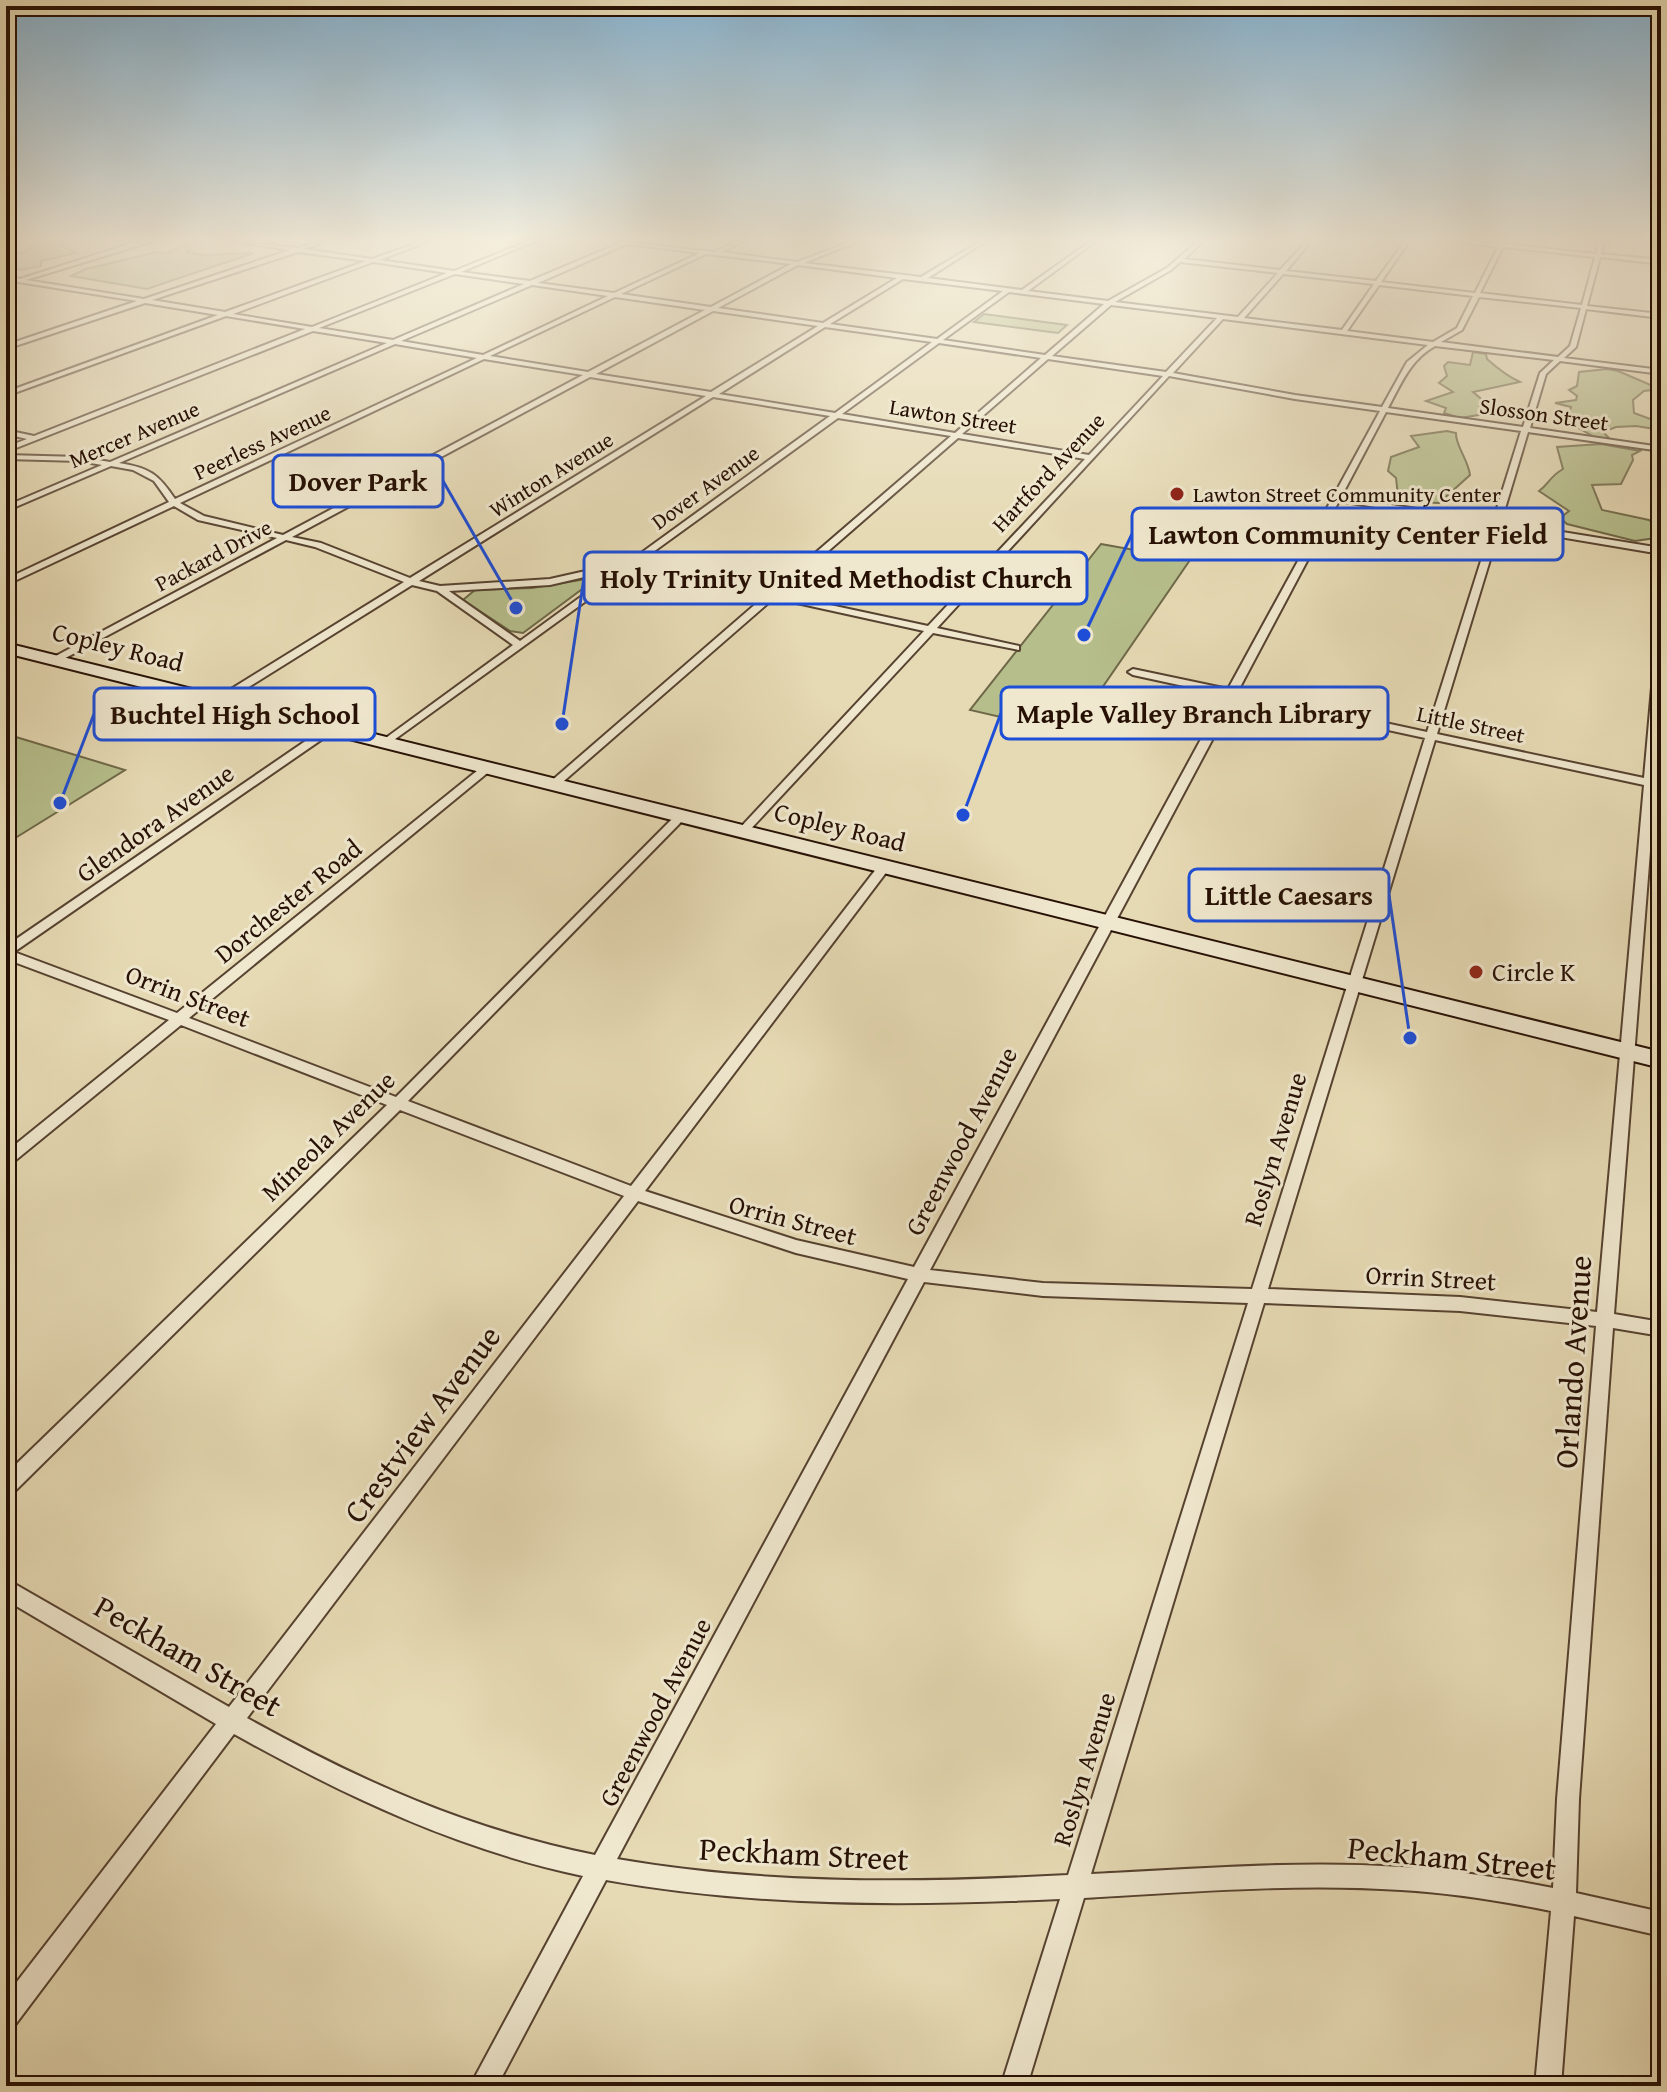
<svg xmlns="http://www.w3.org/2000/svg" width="1667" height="2092" font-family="'Gentium Book Plus',serif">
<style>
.green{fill:#b6bf8c;stroke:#6e6848;stroke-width:2}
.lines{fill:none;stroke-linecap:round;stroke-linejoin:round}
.street-casing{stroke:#564230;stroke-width:4}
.secondary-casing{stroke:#261004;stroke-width:4}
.street{fill:#efe7ce;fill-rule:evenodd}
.secondary{fill:#efe7ce;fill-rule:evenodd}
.poi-dot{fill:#8f2418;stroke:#efe7ce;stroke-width:3}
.labels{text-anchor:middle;stroke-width:6;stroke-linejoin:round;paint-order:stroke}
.far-street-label{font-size:22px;fill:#261004;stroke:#efe7ce}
.far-poi-label{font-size:22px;fill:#261004;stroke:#efe7ce;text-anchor:start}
.street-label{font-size:26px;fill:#261004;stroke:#efe7ce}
.poi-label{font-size:26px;fill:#261004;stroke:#efe7ce;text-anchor:start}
.near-street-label{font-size:32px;fill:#261004;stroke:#efe7ce}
.leader{fill:none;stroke:#1d4ed8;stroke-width:3}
.callout-dot{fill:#1d4ed8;stroke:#efe7ce;stroke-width:3}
.callout{fill:#efe7ce;stroke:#1d4ed8;stroke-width:3}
.callout-label{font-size:28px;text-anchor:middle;font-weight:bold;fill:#261004}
</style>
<rect width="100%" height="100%" fill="#e6dab4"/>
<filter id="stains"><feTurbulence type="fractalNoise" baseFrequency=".0025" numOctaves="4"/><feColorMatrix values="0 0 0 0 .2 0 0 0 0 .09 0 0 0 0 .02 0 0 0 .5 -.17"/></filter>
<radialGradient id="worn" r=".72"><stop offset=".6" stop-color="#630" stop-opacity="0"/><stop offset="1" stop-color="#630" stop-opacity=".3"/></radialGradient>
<g class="green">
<polygon points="42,241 64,241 61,245 76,253 41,261 41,266 20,270 6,265 6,256 24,252"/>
<polygon points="187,243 195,244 187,252 204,255 254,253 147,289 71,276 86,269 157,252 168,253"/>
<polygon points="984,314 1067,325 1058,333 974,322"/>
<path d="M1473,352L1486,354L1487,359C1497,368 1507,376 1520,382L1473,392L1485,402L1480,406L1488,411L1485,414L1460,418L1444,413L1446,408L1426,401L1453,392L1439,383L1447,376L1444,366L1448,362L1470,365Z"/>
<polygon points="1607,369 1618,371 1660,389 1644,391 1633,400 1634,413 1661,423 1661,430 1636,426 1616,427 1603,432 1609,438 1596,438 1577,427 1593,423 1569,414 1571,407 1555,403 1576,400 1577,396 1569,390 1577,386 1579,372"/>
<path d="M1447,431L1456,433C1455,445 1468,459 1470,475L1439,503L1413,502L1398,496L1396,478L1388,471L1391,457L1419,447L1411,436Z"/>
<path d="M1601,444L1640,451L1632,455L1633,460L1621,484L1592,485L1602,510L1649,520L1659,528L1655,538L1635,541L1567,524L1560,518L1569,511L1539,491C1549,484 1549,477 1563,469L1557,447Z"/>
<polygon points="1101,544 1190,560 1071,733 970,710"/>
<polygon points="592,578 597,578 523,633 510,631 463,600 475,590 532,588"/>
<polygon points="6,734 125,770 12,840 6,838"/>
</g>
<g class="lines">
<g class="street-casing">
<path id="street" d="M129,241H134L135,243L154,241L26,280L144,299L290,250L233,241L297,248L326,241L304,249L372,259L423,241H429L380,260L454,271L529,241H535L461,272L530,281L620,243L615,241L714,252L738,241H743L721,252L797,262L853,241H859L804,263L921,277L981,241H986L928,278L1022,290L1091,241H1096L1028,291L1108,301L1167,268L1198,241H1204L1184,259L1280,270L1307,241H1311L1286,271L1376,281L1405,241H1409L1381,282L1475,293L1498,247L1455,241L1499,244L1501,241H1505L1504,244L1596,254L1599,241H1604L1601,254L1661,260V264L1600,257L1587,306L1661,314V318L1586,309L1576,347L1564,358L1661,370V374L1560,361L1546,374L1530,428L1661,447V451L1528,432L1501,522L1661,548V554L1500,527L1437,734L1644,778L1656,642L1661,639V704L1655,780L1661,782V788L1655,787L1614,1314L1661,1322V1336L1613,1328L1579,1799L1576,1893L1661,1912V1936L1574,1916L1561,2086H1535L1551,1911C1502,1901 1451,1893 1401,1890C1296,1883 1189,1892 1084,1898L1027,2086H1001L1060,1899C908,1906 756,1907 606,1880L497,2086H470L583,1876C459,1850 345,1796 234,1734L15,2025L6,2028V1996L216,1724L6,1600V1579L229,1707L624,1196L400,1110L13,1493L6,1496V1474L387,1105L181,1025L11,1164L6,1166V1152L169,1020L6,959V946L326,727H334V731L14,952L177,1013L483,766H491V770L189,1018L396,1097L676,815H684V819L408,1101L631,1186L880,864H888L890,867L888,870L645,1191L796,1240L914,1267L1225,695L1133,675L1128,672L1133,669L1228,689L1380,411L1295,399L1169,376L937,628L1019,646V650L933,633L746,834L742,835L736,832L738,830L924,631L774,598L557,787H549V783L765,596L633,567L387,745L383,744V740L513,645L437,591L412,585L223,703H215V699L404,582L315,547L286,540L58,662H52V658L277,538L198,520L174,506L6,585V579L169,502L154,481L133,470L111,466L6,511V506L102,465L80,461L6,459V455L80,457L110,462L387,343L313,331L6,452V447L27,439L6,434V430L34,436L305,329L226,316L6,396V392L218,315L145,303L6,349V345L137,301L6,280V276L20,279L129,244ZM627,244L700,253L614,293L538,283ZM1503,247L1595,257L1582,305L1480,293ZM298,252L366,261L225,312L152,300ZM706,254L791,264L711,307L621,294ZM373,262L447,273L312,327L233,314ZM1180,262L1278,273L1238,317L1115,302L1171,270ZM798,265L897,278L823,323L718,308ZM455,274L524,284L393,340L319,328ZM1283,274L1374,284L1342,330L1244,318ZM903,279L1003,291L937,339L830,324ZM532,285L608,296L483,355L401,341ZM1379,285L1473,296L1457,328L1433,342L1347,331ZM1009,292L1104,304L1045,355L943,340ZM615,297L705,310L588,372L490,356ZM1479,297L1581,308L1570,346L1558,357L1441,342L1462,330ZM1111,305L1217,318L1166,372L1052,356ZM713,311L818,326L711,392L596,374ZM1223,319L1428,345L1407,362L1382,407L1295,395L1173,373ZM825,327L932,342L835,413L719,394ZM939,343L1041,358L955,433L842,414ZM395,344L477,358L175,499C158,474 150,468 119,463ZM1435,346L1554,360L1540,373L1523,427L1388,408C1401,384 1410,360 1435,346ZM484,359L583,375L283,535L204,516L180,503ZM1048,359L1163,376L1089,455L962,434ZM590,377L706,396L410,578L321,543L292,537ZM713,397L830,416L630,561L550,579L440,586L419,581ZM1386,412L1521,431L1493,521L1341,497ZM838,418L951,436L770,592L638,563ZM958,438L1085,459L928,626L779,594ZM1339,501L1492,526L1427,732L1238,691ZM619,569L520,641L449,591L550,585ZM1235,697L1425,738L1252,1289L1043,1283L930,1270ZM1435,740L1644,785L1597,1312L1460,1297L1268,1289ZM638,1201L796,1253L908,1279L595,1855C467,1829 360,1781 247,1718ZM924,1282L1043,1296L1248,1303L1068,1875C917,1883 766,1885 617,1859ZM1264,1303L1460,1311L1596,1326L1557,1799L1553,1888C1503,1878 1453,1870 1402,1867C1299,1860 1194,1869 1091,1874Z"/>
</g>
<g class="secondary-casing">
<polygon id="secondary" points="6,643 1661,1052 1661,1068 6,653"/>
</g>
<use href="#street" class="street"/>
<use href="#secondary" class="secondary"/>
</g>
<linearGradient id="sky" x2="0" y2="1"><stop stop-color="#89b6d4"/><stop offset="0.45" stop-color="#f4eedd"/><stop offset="1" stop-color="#f4eedd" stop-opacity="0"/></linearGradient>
<rect width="1667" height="533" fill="url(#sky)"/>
<g class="poi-dot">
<circle cx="1177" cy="494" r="8"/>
<circle cx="1476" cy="972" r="8"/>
</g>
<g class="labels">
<g class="far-street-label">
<text transform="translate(1544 414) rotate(8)" y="8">Slosson Street</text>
<text transform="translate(953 416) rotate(9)" y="8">Lawton Street</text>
<text transform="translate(134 434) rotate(-23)" y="8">Mercer Avenue</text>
<text transform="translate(262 442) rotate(-25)" y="8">Peerless Avenue</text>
<text transform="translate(1048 472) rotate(-47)" y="8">Hartford Avenue</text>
<text transform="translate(551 474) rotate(-32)" y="8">Winton Avenue</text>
<text transform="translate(705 487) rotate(-36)" y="8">Dover Avenue</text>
<text transform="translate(213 555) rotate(-28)" y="8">Packard Drive</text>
<text transform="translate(1471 724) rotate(12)" y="8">Little Street</text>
</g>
<g class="far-poi-label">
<text x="1193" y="502">Lawton Street Community Center</text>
</g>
<g class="street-label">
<text transform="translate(118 647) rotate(14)" y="9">Copley Road</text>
<text transform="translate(155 823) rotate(-35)" y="9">Glendora Avenue</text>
<text transform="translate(840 827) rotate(14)" y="9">Copley Road</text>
<text transform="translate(288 901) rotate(-39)" y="9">Dorchester Road</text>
<text transform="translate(188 996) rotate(21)" y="9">Orrin Street</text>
<text transform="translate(328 1136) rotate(-44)" y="9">Mineola Avenue</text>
<text transform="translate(961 1141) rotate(-62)" y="9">Greenwood Avenue</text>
<text transform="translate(1275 1149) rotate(-73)" y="9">Roslyn Avenue</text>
<text transform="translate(793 1220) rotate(15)" y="9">Orrin Street</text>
<text transform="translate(1431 1278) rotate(3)" y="9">Orrin Street</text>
<text transform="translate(655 1712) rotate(-62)" y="9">Greenwood Avenue</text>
<text transform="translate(1084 1769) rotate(-73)" y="9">Roslyn Avenue</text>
</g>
<g class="poi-label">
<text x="1492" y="981">Circle K</text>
</g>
<g class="near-street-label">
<text transform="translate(1573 1362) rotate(-86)" y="11">Orlando Avenue</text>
<text transform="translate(422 1424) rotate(-53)" y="11">Crestview Avenue</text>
<text transform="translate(188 1656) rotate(30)" y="11">Peckham Street</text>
<text transform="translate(804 1854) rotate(3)" y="11">Peckham Street</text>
<text transform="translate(1452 1858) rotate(6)" y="11">Peckham Street</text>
</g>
</g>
<path class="leader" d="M516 608L443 481M1084 635L1132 534M562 724L584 578M963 815L1001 713M60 803L94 714M1410 1038L1389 895"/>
<g class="callout-dot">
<circle cx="516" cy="608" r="8"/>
<circle cx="1084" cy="635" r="8"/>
<circle cx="562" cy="724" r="8"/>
<circle cx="963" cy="815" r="8"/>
<circle cx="60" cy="803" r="8"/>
<circle cx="1410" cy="1038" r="8"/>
</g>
<g class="callout">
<rect x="273" y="455" width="170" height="52" rx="8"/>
<rect x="1132" y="508" width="431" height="52" rx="8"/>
<rect x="584" y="552" width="503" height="52" rx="8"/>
<rect x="1001" y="687" width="387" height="52" rx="8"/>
<rect x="94" y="688" width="281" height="52" rx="8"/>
<rect x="1189" y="869" width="200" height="52" rx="8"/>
</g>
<g class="callout-label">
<text x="358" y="491">Dover Park</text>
<text x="1348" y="544">Lawton Community Center Field</text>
<text x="836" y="588">Holy Trinity United Methodist Church</text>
<text x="1194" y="723">Maple Valley Branch Library</text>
<text x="235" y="724">Buchtel High School</text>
<text x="1289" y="905">Little Caesars</text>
</g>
<rect width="1667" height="2092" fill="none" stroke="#e6dab4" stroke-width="32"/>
<rect x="8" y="8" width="1651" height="2076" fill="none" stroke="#261004" stroke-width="4"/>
<rect x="16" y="16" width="1635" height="2060" fill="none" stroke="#261004" stroke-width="2"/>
<rect width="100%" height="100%" filter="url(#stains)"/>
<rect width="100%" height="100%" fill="url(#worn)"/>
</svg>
